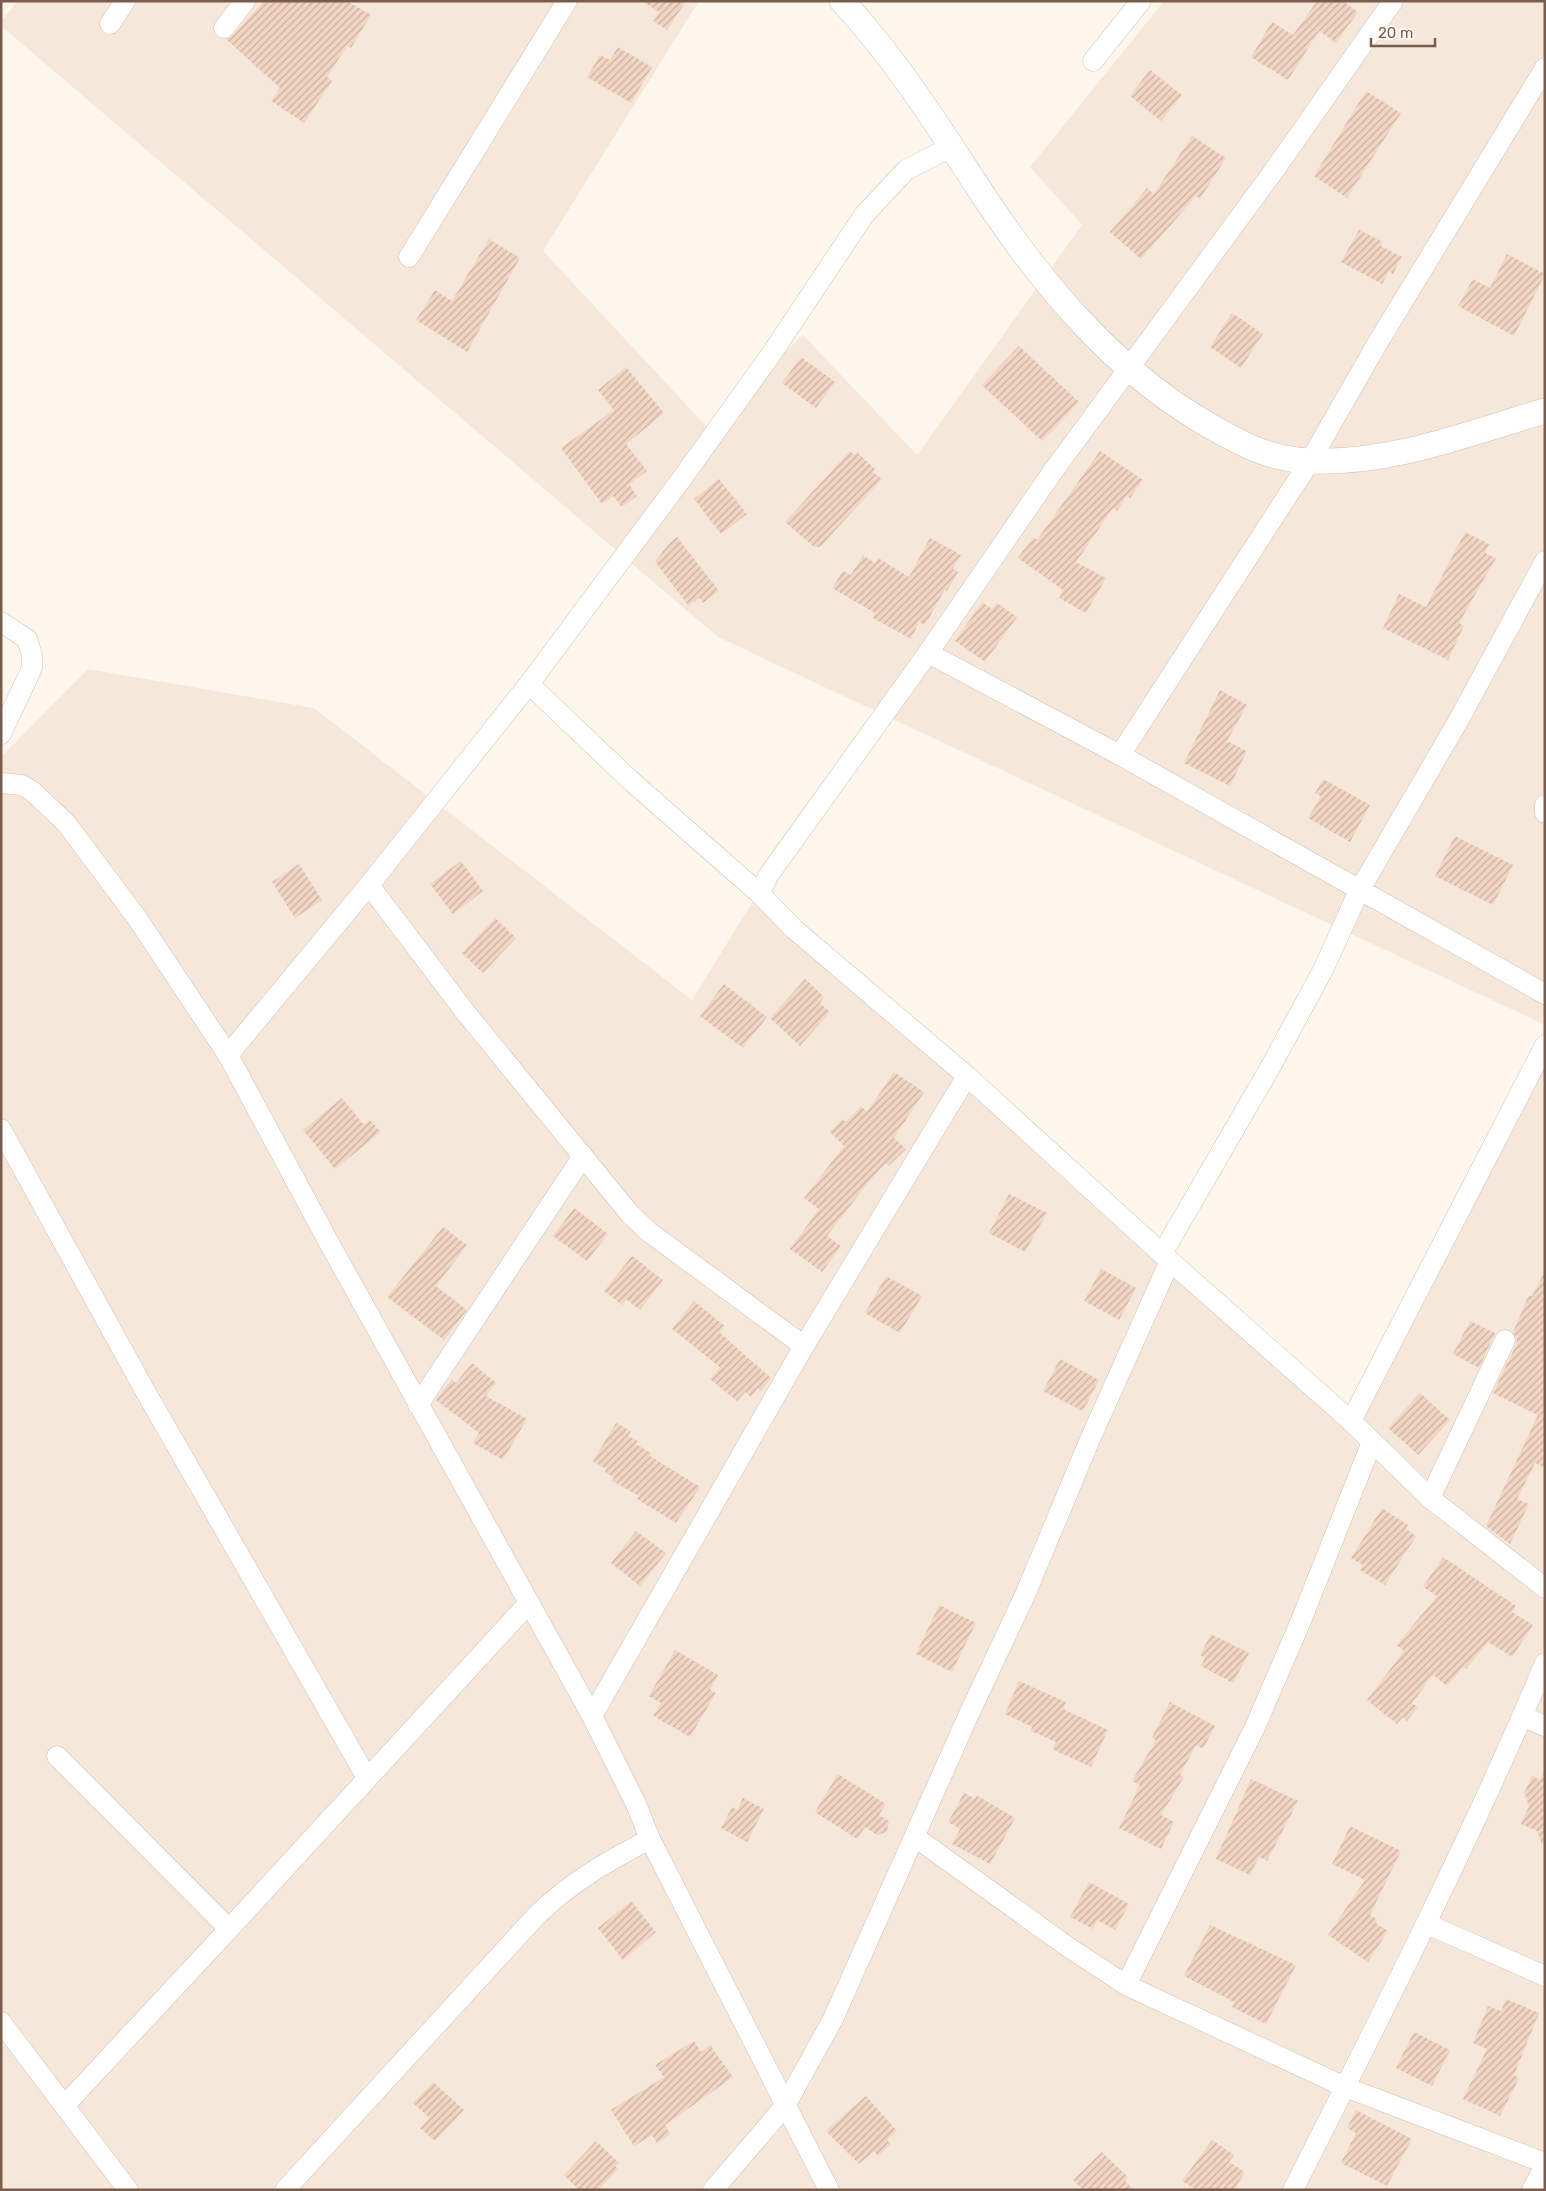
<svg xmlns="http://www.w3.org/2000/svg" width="1546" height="2191" font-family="Rubik,sans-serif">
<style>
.residential{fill:#f5e8da}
.building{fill:url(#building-hatch)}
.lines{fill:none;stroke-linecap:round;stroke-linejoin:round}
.minor-casing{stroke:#d1beb0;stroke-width:21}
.tertiary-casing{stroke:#d1beb0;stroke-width:26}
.minor{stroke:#fff;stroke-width:20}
.tertiary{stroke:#fff;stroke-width:25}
</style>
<defs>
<pattern id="building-hatch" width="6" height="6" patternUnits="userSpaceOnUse" patternTransform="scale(1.25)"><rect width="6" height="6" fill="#f3d5c3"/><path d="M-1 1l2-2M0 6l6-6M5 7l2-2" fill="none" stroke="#cab0a1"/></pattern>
</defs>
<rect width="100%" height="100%" fill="#fdf6ec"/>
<g class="residential">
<polygon points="18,1 699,1 543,251 707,427 803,335 917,455 1082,225 1030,167 1164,1 1545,1 1545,1025 718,637 1,26 1,21"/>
<polygon points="88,669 314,708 692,1000 761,888 1352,1422 1545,1065 1545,2190 1,2190 1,757"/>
</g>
<g class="building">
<polygon points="264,1 347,1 371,15 351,48 347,46 327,77 332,81 304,123 271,101 280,88 226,39 233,35"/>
<polygon points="642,1 686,1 667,30 653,21 659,12"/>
<polygon points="1317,1 1343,1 1358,12 1336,43 1319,31 1288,80 1251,57 1272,22 1293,35"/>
<polygon points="618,47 652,67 631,103 587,77 600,55 610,60"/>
<polygon points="1150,70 1182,95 1161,121 1130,96"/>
<polygon points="1366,91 1401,113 1347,198 1314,176"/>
<polygon points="1192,136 1226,158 1200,199 1196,196 1141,259 1110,232 1147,188 1154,194"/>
<polygon points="1359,230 1383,242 1381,246 1402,257 1393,274 1389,271 1382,284 1341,262"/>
<polygon points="489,239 520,258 467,352 416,320 435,290 452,301"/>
<polygon points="1507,254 1545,274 1514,336 1458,306 1473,279 1490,288"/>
<polygon points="1232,313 1263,334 1241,368 1210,347"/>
<polygon points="1019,346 1079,402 1042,441 982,385"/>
<polygon points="801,357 835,382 816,408 782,383"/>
<polygon points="626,367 664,413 626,444 647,471 629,484 637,496 622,507 613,496 602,504 561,448 614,410 598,390"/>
<polygon points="850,451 854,455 857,452 875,469 873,472 882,479 820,547 814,547 785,522"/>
<polygon points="1100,451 1143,480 1130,498 1127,496 1117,511 1113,508 1076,562 1106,578 1086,613 1059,598 1063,590 1018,558 1033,537 1037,540"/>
<polygon points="719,479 747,514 721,534 694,499"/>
<polygon points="1465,532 1489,544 1485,553 1496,558 1459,623 1464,626 1448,660 1383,628 1399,594 1426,607"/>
<polygon points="677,537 719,591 703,603 699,598 689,606 655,562 667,546"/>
<polygon points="930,538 961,555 953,569 958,572 947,591 945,589 925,625 919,622 911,639 873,618 875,613 832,588 843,571 851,575 863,555 875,563 878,558 909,577"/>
<polygon points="982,602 992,609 997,603 1017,617 985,662 955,641"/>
<polygon points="1220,690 1247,705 1227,741 1247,751 1230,786 1184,763"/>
<polygon points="1323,779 1370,805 1350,842 1308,818 1321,796 1315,793"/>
<polygon points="1455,836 1513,865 1493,905 1435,876"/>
<polygon points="461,861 483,891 453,914 430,884"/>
<polygon points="299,864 322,900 295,918 272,882"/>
<polygon points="495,918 516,938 483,973 462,953"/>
<polygon points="805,979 824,997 820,1003 830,1012 800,1046 770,1018"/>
<polygon points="724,984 767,1017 743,1048 700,1016"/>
<polygon points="894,1072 924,1092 894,1138 906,1149 889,1166 886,1163 869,1181 827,1236 841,1246 822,1272 790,1249 819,1209 804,1198 844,1146 830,1132 842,1119 846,1122 861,1106 867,1112"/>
<polygon points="342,1098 364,1125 370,1120 381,1132 335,1169 303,1130"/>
<polygon points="1009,1194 1047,1213 1025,1252 989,1233"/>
<polygon points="574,1208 608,1234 587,1261 553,1236"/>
<polygon points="443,1227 467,1245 436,1286 467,1310 444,1340 387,1297"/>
<polygon points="632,1256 663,1280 640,1310 626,1299 622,1305 604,1291"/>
<polygon points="1101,1269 1136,1288 1119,1320 1084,1301"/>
<polygon points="1545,1271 1545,1468 1535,1463 1517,1499 1529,1504 1510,1544 1486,1526 1538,1415 1493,1393 1516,1345 1517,1339 1513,1332 1529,1295 1532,1296"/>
<polygon points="886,1276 922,1296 900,1333 865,1313"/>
<polygon points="694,1301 725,1326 720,1333 771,1378 761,1391 758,1388 751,1397 745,1392 737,1401 710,1379 720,1367 672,1329"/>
<polygon points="1470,1321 1495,1333 1479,1368 1453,1354"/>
<polygon points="1060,1359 1099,1380 1083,1411 1043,1391"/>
<polygon points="472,1363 496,1383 486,1396 527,1419 503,1460 473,1443 479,1433 436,1400 452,1379 456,1383"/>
<polygon points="1420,1393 1450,1420 1418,1455 1388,1428"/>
<polygon points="616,1423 631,1431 628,1436 638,1441 636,1444 651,1453 650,1456 700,1487 676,1523 637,1499 639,1496 612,1481 614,1478 605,1472 606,1469 593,1461"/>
<polygon points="1382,1508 1408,1525 1406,1529 1416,1536 1385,1585 1360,1570 1363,1565 1351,1558"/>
<polygon points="636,1531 666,1553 640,1586 611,1563"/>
<polygon points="1443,1557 1516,1606 1512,1612 1533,1625 1512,1657 1488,1642 1466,1669 1463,1667 1447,1686 1433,1675 1412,1703 1418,1707 1407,1721 1403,1717 1397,1724 1367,1700 1404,1651 1397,1645 1437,1596 1423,1587"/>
<polygon points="939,1605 976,1623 952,1672 916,1654"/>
<polygon points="1211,1634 1249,1653 1233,1683 1201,1666 1205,1658 1200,1655"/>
<polygon points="675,1650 718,1675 710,1690 716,1693 690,1737 653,1716 661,1703 649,1696"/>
<polygon points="1019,1681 1066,1702 1063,1709 1108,1730 1091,1767 1052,1749 1056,1742 1031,1731 1032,1727 1005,1714"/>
<polygon points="1170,1702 1215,1726 1203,1749 1196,1745 1180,1775 1184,1777 1161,1815 1174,1822 1161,1849 1119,1828 1140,1785 1132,1781 1156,1740 1152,1737"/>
<polygon points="1545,1769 1545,1844 1542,1844 1537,1831 1521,1824 1529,1806 1524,1793 1532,1776 1540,1780"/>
<polygon points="838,1774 886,1804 879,1815 889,1821 887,1832 877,1835 865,1827 857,1839 815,1812"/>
<polygon points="1251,1779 1298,1801 1267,1861 1259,1857 1250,1875 1216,1859"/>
<polygon points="964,1793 975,1799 976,1795 1015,1818 990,1864 952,1844 960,1829 948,1822"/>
<polygon points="743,1798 764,1809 747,1842 721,1828 732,1807 737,1810"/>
<polygon points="1350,1826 1401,1851 1370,1915 1378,1920 1376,1923 1388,1931 1368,1962 1328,1935 1365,1880 1332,1864"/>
<polygon points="1089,1882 1129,1904 1115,1930 1097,1920 1093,1929 1070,1917"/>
<polygon points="631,1901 656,1932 623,1960 598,1928"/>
<polygon points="1210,1925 1296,1965 1266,2024 1232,2007 1234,2002 1184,1976"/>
<polygon points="1506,1999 1539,2013 1514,2075 1519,2078 1500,2116 1463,2099 1487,2049 1473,2043 1488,2006 1501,2011"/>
<polygon points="1414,2032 1450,2050 1432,2086 1396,2068"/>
<polygon points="694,2041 701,2052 710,2045 733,2077 665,2125 670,2134 657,2143 652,2135 634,2146 611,2110 664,2077 655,2065"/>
<polygon points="433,2082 464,2110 435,2141 420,2128 430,2118 413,2103"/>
<polygon points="866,2096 897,2131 887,2140 891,2144 878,2156 874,2151 859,2164 826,2131"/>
<polygon points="1356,2110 1412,2139 1387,2186 1341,2163 1356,2133 1347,2128"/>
<polygon points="1212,2140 1234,2155 1229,2162 1245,2172 1234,2190 1196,2190 1182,2181"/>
<polygon points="596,2141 619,2163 615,2166 618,2169 598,2190 579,2190 564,2175"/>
<polygon points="1102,2152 1128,2177 1125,2181 1134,2190 1083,2190 1073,2180"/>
</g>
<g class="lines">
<g class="minor-casing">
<g id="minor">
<polyline points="1393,1 1273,172 1051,474 928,653 768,876 760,894 794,929 967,1076 1170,1261 1351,1421 1430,1498 1545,1588"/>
<polyline points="110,24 125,1"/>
<polyline points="224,28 245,1"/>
<polyline points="1093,61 1141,1"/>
<polyline points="409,257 567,1"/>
<polyline points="1,622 27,639 32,655 32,668 1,734"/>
<polyline points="928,653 1120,755 1545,994"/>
<polyline points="529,684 630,780 760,894"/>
<polyline points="1120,755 1310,461 1377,344 1545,68"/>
<polyline points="1,783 22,785 32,791 66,823 137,918 228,1055 328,1241 592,1716 636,1804 650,1839 829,2190"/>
<polyline points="1545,805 1545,813"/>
<polyline points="369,885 466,1013 630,1214 649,1232 804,1346"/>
<polyline points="228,1055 369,885 529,684 683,477 772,353 864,215 906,170 953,146"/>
<polyline points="1,1129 144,1389 367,1778"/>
<polyline points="1162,1254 1271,1066 1323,970 1359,891 1457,723 1545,561"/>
<polyline points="418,1405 583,1156"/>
<polyline points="1351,1421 1545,1045"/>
<polyline points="1430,1498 1505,1340"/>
<polyline points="592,1716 804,1346 967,1076"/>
<polyline points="1522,1716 1545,1726"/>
<polyline points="57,1756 229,1929"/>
<polyline points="915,1837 1068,1947 1126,1985 1345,2087 1545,2163"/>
<polyline points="1427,1924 1545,1976"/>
<polyline points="1126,1985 1255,1727 1300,1623 1372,1442"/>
<polyline points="1,2022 128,2190"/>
<polyline points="64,2106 229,1929 528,1604"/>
<path d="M285,2190L537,1915C571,1882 608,1861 650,1839"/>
<polyline points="713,2190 785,2106 833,2019 969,1714 1025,1595 1091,1437 1170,1261"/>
<path d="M1293,2190C1381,2016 1469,1843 1545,1663"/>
<polyline points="1532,2190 1545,2166"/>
</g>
</g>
<g class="tertiary-casing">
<path id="tertiary" d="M842,1C898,61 941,131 985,198C1043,285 1114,370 1205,423C1241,444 1270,460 1312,461C1392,464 1469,433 1545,411"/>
</g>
<use href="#minor" class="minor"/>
<use href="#tertiary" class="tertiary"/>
</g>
<rect width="1546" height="2191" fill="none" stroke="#7a5c4d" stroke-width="5"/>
<path d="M1371 38v8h64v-8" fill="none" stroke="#7a5c4d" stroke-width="2.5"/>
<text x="1378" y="38" font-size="15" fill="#7a5c4d" stroke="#fffaf3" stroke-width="4" paint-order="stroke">20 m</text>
</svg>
